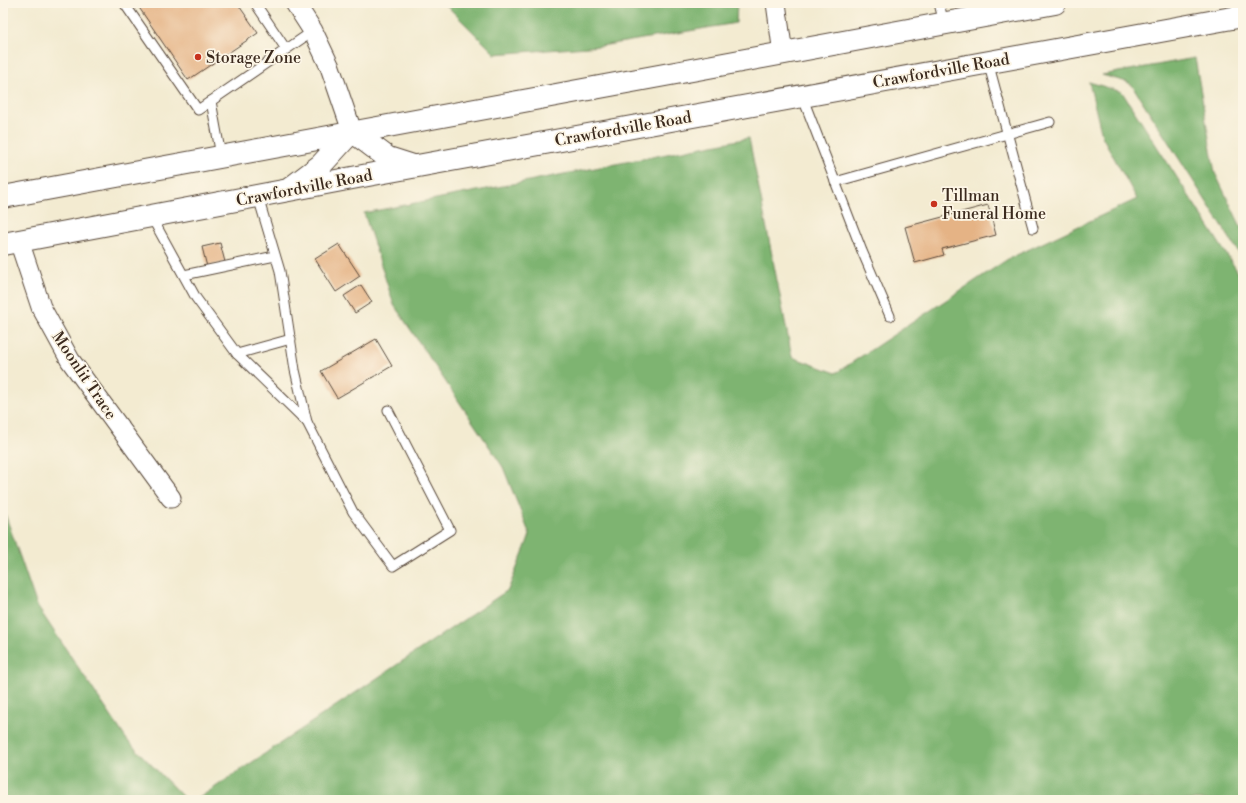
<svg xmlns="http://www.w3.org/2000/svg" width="1246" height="803" font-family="'Libre Bodoni',serif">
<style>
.forest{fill:#7eb471;stroke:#5c6f48}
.building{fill:#e5b385}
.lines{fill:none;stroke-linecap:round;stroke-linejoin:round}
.service-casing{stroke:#574739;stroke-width:11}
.minor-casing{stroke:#574739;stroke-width:21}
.primary-casing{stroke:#574739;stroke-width:24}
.service{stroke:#fff;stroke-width:9}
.minor{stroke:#fff;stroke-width:19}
.primary{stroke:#fff;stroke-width:22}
.poi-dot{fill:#c8321e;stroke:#fcf5e5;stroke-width:1.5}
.labels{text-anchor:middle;stroke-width:3.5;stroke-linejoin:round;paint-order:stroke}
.poi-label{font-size:16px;fill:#3b2a1e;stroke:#fcf5e5;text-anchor:start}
.street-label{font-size:16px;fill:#3b2a1e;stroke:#fcf5e5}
</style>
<rect width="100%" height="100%" fill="#fcf5e5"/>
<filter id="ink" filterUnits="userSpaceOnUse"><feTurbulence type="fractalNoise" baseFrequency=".025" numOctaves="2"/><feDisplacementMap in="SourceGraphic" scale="8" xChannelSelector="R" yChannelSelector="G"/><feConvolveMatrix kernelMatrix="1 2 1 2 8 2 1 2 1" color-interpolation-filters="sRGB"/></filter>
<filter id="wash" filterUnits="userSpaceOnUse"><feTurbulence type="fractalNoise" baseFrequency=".012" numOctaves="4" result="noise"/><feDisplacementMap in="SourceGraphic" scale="16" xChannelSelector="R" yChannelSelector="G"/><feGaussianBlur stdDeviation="0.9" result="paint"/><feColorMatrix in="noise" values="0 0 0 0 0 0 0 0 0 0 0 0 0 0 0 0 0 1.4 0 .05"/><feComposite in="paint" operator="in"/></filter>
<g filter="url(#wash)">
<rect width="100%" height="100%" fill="#f3ebd1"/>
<g class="forest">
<polygon points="444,3 737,3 736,23 601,46 495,54"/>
<polygon points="1195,58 1215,173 1243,231 1243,259 1132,85 1127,82 1102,75"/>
<polygon points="1089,82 1122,92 1243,280 1243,800 196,800 508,590 530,535 503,467 394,305 364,213 749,138 792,357 836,373 1008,259 1137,199 1102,136"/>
<polygon points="3,508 37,606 127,740 186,800 3,800"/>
</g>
<g id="blocks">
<g class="building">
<polygon points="136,3 237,3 258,33 188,80"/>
<polygon points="988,205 996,235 942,249 944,255 915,263 905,227"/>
<polygon points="220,243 225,262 207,267 202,247"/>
<polygon points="339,244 360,276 336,292 315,259"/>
<polygon points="361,285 372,302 355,313 344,296"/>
<polygon points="376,339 392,366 337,398 321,371"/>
</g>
</g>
</g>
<g filter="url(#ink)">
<use href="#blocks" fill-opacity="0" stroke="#574739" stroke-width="1"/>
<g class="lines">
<g class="service-casing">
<g id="service">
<polyline points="124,3 198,110 313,31"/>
<polyline points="255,3 286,49"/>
<polyline points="939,3 944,24"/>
<polyline points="988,62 1033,228"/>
<polyline points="802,96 862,251 890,316"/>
<polyline points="211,101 221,156"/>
<polyline points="835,182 1050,122"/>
<polyline points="258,197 280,271 295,370 307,422 353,512 393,566 450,530 388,410"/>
<polyline points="151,216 196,298 237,354 307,422"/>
<polyline points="184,275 275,256"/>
<polyline points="237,354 291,339"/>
</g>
</g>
<g class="minor-casing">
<g id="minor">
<polyline points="295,3 313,31 330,67 352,131"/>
<polyline points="776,3 783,54"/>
<polyline points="19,241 41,307 70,360 171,498"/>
</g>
</g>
<g class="primary-casing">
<g id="primary">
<polyline points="292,187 321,165 352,131 388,158 413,166"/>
<path d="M3,197C353,131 705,69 1055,3"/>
<polyline points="3,244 368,175 1243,16"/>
</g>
</g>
<use href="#service" class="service"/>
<use href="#minor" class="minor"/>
<use href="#primary" class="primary"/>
</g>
</g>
<g class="poi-dot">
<circle cx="198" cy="57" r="4"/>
<circle cx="934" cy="204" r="4"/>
</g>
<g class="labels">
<g class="poi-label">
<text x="206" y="63">Storage Zone</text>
<text x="942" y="201">Tillman<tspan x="942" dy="18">Funeral Home</tspan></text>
</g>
<g class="street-label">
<text transform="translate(941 70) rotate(-10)" y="6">Crawfordville Road</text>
<text transform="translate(623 128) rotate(-10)" y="6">Crawfordville Road</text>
<text transform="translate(304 187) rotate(-11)" y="6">Crawfordville Road</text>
<text transform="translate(85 375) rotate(56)" y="6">Moonlit Trace</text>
</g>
</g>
<rect width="1246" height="803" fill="none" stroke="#fcf5e5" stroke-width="16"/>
</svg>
